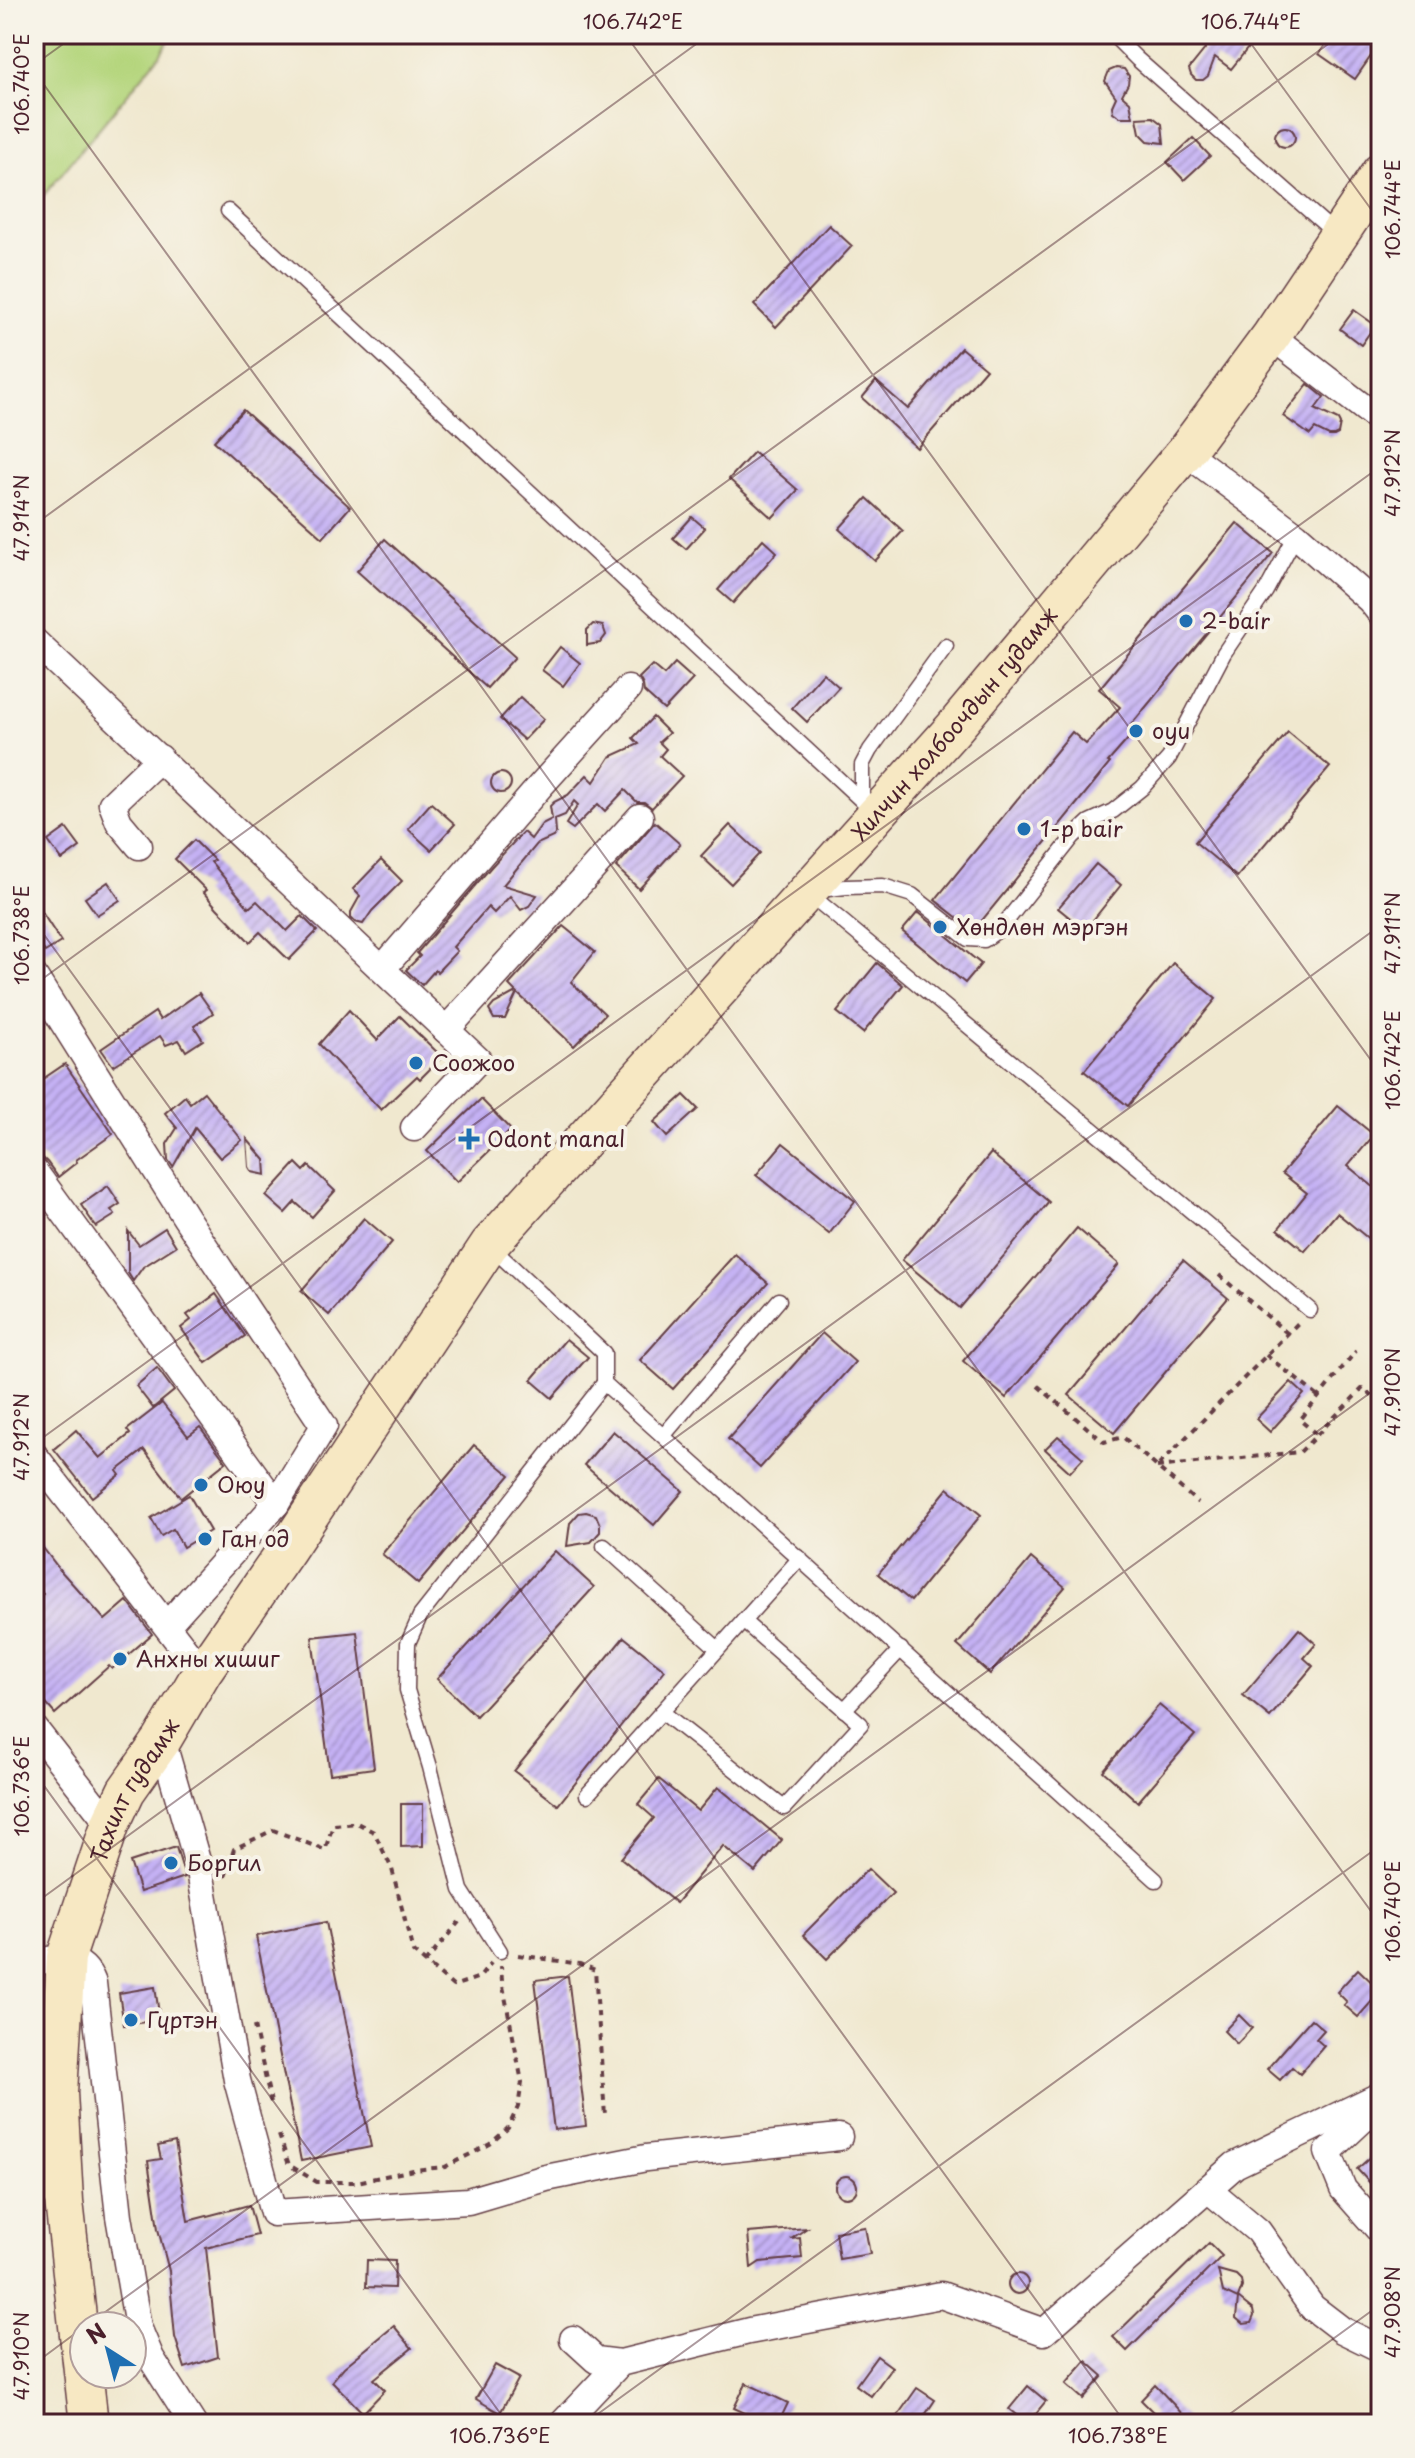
<svg xmlns="http://www.w3.org/2000/svg" width="1415" height="2458" font-family="'Playpen Sans',sans-serif">
<style>
.grass{fill:#b4d57c;stroke:#7f7a54;stroke-width:2}
.building{fill:url(#building-hatch)}
.lines{fill:none;stroke-linecap:round;stroke-linejoin:round}
.lane-casing{stroke:#633d44;stroke-width:17}
.street-casing{stroke:#633d44;stroke-width:29}
.secondary-casing{stroke:#633d44;stroke-width:41}
.path{stroke:#633d44;stroke-width:4;stroke-dasharray:6 6;stroke-linecap:butt}
.lane{stroke:#fff;stroke-width:14}
.street{stroke:#fff;stroke-width:26}
.secondary{stroke:#f7e8c3;stroke-width:38}
.ticks{fill:none;stroke:#4a1f2b;stroke-width:2;stroke-opacity:0.45}
.poi-dot{fill:#1f6fb2;stroke:#f7f3e8;stroke-width:3}
.labels{text-anchor:middle;stroke-width:8;stroke-linejoin:round;paint-order:stroke}
.poi-label{font-size:22px;fill:#4a1f2b;stroke:#f7f3e8;text-anchor:start}
.street-label{font-size:22px;fill:#4a1f2b;stroke:#f7f3e8}
.neatline{fill:none;stroke:#4a1f2b;stroke-width:3}
.ticks-label{font-size:20px;text-anchor:middle;fill:#4a1f2b}
</style>
<defs>
<pattern id="building-hatch" width="6" height="6" patternUnits="userSpaceOnUse" patternTransform="scale(2)"><rect width="6" height="6" fill="#c4b1f4"/><path d="M-1 1l2-2M0 6l6-6M5 7l2-2" fill="none" stroke="#a18fc6"/></pattern>
</defs>
<rect width="100%" height="100%" fill="#f7f3e8"/>
<filter id="ink" filterUnits="userSpaceOnUse"><feTurbulence type="fractalNoise" baseFrequency=".0125" numOctaves="2"/><feDisplacementMap in="SourceGraphic" scale="16" xChannelSelector="R" yChannelSelector="G"/><feConvolveMatrix kernelMatrix="1 2 1 2 8 2 1 2 1" color-interpolation-filters="sRGB"/></filter>
<filter id="wash" filterUnits="userSpaceOnUse"><feTurbulence type="fractalNoise" baseFrequency=".006" numOctaves="4" result="noise"/><feDisplacementMap in="SourceGraphic" scale="32" xChannelSelector="R" yChannelSelector="G"/><feGaussianBlur stdDeviation="1.8" result="paint"/><feColorMatrix in="noise" values="0 0 0 0 0 0 0 0 0 0 0 0 0 0 0 0 0 1.4 0 .05"/><feComposite in="paint" operator="in"/></filter>
<g filter="url(#wash)">
<rect width="100%" height="100%" fill="#f0e8cf"/>
<polygon class="grass" points="34,34 172,34 160,55 34,207"/>
<g id="blocks">
<g class="building">
<polygon points="1210,34 1259,34 1231,69 1215,57 1208,76 1203,80 1196,80 1191,75 1189,69 1205,49 1204,41"/>
<polygon points="1333,34 1361,34 1378,46 1355,79 1319,54"/>
<polygon points="1116,68 1124,69 1129,76 1128,84 1122,95 1130,102 1133,117 1120,117 1113,112 1112,106 1116,97 1105,81 1109,71"/>
<polygon points="1153,117 1162,124 1164,143 1148,141 1140,133 1137,118"/>
<circle cx="1285" cy="137" r="10"/>
<polygon points="1193,138 1210,156 1184,180 1167,162"/>
<polygon points="829,225 852,246 776,327 754,305"/>
<polygon points="1354,310 1375,325 1361,345 1340,329"/>
<polygon points="961,348 986,369 917,448 862,398 876,381 908,409"/>
<polygon points="1308,384 1324,397 1315,409 1338,420 1340,424 1338,434 1334,436 1329,436 1315,429 1310,435 1283,416"/>
<polygon points="243,410 350,507 323,538 214,441"/>
<polygon points="754,452 798,490 772,518 729,479"/>
<polygon points="867,498 903,531 875,561 839,529"/>
<polygon points="692,517 705,528 686,549 673,538"/>
<polygon points="1237,523 1273,553 1131,725 1136,730 1108,762 1110,763 975,929 972,929 935,900 1072,732 1086,744 1120,707 1099,689"/>
<polygon points="385,539 515,657 487,688 357,571"/>
<polygon points="763,539 777,552 733,603 718,590"/>
<polygon points="593,624 603,626 606,635 600,643 587,645 587,630"/>
<polygon points="560,647 580,663 563,686 542,670"/>
<polygon points="675,663 693,679 664,710 644,692 643,685 639,678 652,665 664,675"/>
<polygon points="823,673 839,687 807,722 792,708"/>
<polygon points="520,697 544,719 524,740 500,719"/>
<polygon points="653,717 669,733 659,742 666,749 660,756 682,776 652,808 644,802 637,802 625,790 605,811 598,804 573,829 566,824 578,805 574,801 565,815 555,819 556,833 553,837 537,844 503,885 537,895 529,906 521,910 510,896 494,913 488,907 453,947 457,951 437,972 435,970 422,985 406,970 420,956 417,953 491,867 523,832 531,839 542,824 552,819 550,806 554,802 568,795 587,775 594,782 610,757 639,744 633,738"/>
<polygon points="1288,732 1330,767 1237,877 1195,842"/>
<circle cx="501" cy="783" r="10"/>
<polygon points="431,803 455,824 431,850 408,829"/>
<polygon points="655,822 680,844 639,889 616,867"/>
<polygon points="730,825 760,853 731,884 701,856"/>
<polygon points="66,828 80,847 62,860 48,841"/>
<polygon points="194,840 214,860 211,862 249,908 257,901 287,931 302,916 317,931 289,960 260,932 250,942 217,908 203,892 206,890 175,859"/>
<polygon points="381,860 402,881 372,911 363,924 355,922 351,918 351,912 360,896 353,889"/>
<polygon points="1096,864 1121,885 1085,930 1058,908"/>
<polygon points="108,882 120,900 97,915 85,898"/>
<polygon points="34,900 61,942 45,952 34,935"/>
<polygon points="918,912 981,964 965,983 902,931"/>
<polygon points="563,926 595,952 571,982 605,1014 574,1046 517,993 505,1019 494,1019 489,1010 494,1004 516,992 509,985"/>
<polygon points="877,963 903,985 863,1033 837,1012"/>
<polygon points="1173,963 1216,999 1128,1106 1084,1071"/>
<polygon points="199,993 213,1013 194,1026 203,1040 186,1051 179,1040 166,1045 160,1036 113,1066 101,1049 155,1012 160,1020"/>
<polygon points="349,1010 377,1040 400,1016 442,1057 420,1079 417,1076 381,1110 319,1044"/>
<polygon points="65,1064 113,1134 76,1160 77,1162 58,1177 47,1162 34,1150 34,1085"/>
<polygon points="204,1092 242,1140 220,1158 195,1128 173,1167 168,1160 167,1144 177,1128 165,1113 185,1096 190,1103"/>
<polygon points="684,1095 698,1109 667,1137 654,1122"/>
<polygon points="481,1099 511,1130 457,1182 427,1151"/>
<polygon points="1338,1106 1374,1135 1348,1166 1381,1193 1381,1249 1337,1213 1305,1251 1278,1229 1307,1193 1282,1173"/>
<polygon points="247,1139 265,1160 266,1175 252,1172 249,1167"/>
<polygon points="783,1143 855,1201 829,1234 756,1175"/>
<polygon points="991,1153 1049,1202 960,1308 902,1260"/>
<polygon points="296,1163 304,1171 309,1166 335,1191 312,1217 295,1202 285,1213 266,1196"/>
<polygon points="108,1186 120,1204 111,1210 115,1215 96,1227 81,1205"/>
<polygon points="364,1218 392,1242 329,1315 301,1291"/>
<polygon points="165,1228 176,1246 143,1267 133,1281 128,1273 128,1231 139,1245"/>
<polygon points="1077,1228 1119,1264 1006,1398 963,1361"/>
<polygon points="735,1254 768,1283 673,1389 640,1360"/>
<polygon points="1183,1260 1228,1298 1114,1433 1069,1395"/>
<polygon points="216,1294 245,1336 206,1363 181,1328 191,1320 187,1315"/>
<polygon points="822,1333 855,1362 760,1468 728,1439"/>
<polygon points="566,1339 588,1357 552,1398 531,1380"/>
<polygon points="157,1368 174,1391 153,1408 136,1386"/>
<polygon points="1291,1382 1304,1394 1270,1432 1256,1419"/>
<polygon points="162,1403 188,1436 200,1427 226,1462 181,1498 144,1450 117,1471 120,1475 92,1497 54,1449 76,1430 100,1458 130,1434 127,1430"/>
<polygon points="613,1431 683,1491 654,1525 584,1465"/>
<polygon points="1058,1436 1083,1458 1070,1472 1045,1449"/>
<polygon points="474,1445 510,1475 418,1584 382,1554"/>
<polygon points="948,1488 981,1515 911,1601 878,1574"/>
<polygon points="189,1495 210,1531 183,1547 173,1529 161,1536 151,1518"/>
<polygon points="586,1512 596,1515 600,1525 600,1532 591,1542 567,1546 570,1523 579,1513"/>
<polygon points="34,1536 60,1570 105,1620 127,1601 152,1634 112,1669 109,1666 55,1714 34,1690 34,1602 43,1594 34,1583"/>
<polygon points="555,1551 594,1587 476,1716 437,1679"/>
<polygon points="1031,1558 1065,1587 990,1674 957,1645"/>
<polygon points="1299,1629 1316,1644 1304,1658 1313,1666 1270,1717 1243,1695"/>
<polygon points="357,1632 374,1768 330,1774 312,1637"/>
<polygon points="624,1637 665,1670 558,1805 514,1771"/>
<polygon points="1159,1705 1195,1735 1138,1802 1103,1771"/>
<polygon points="659,1779 698,1811 718,1787 782,1840 755,1872 723,1846 676,1903 621,1858 654,1818 638,1804"/>
<polygon points="401,1804 423,1804 423,1846 401,1847"/>
<polygon points="176,1847 185,1877 140,1892 130,1862"/>
<polygon points="868,1869 893,1893 827,1959 803,1935"/>
<polygon points="326,1922 371,2147 301,2161 256,1936"/>
<polygon points="1358,1969 1381,1991 1358,2017 1344,2005 1347,2002 1337,1992"/>
<polygon points="568,1976 586,2126 554,2130 535,1980"/>
<polygon points="155,1987 160,2020 124,2025 119,1993"/>
<polygon points="1239,2015 1252,2028 1237,2044 1224,2031"/>
<polygon points="1311,2019 1324,2030 1316,2039 1324,2046 1300,2074 1292,2067 1280,2080 1267,2069"/>
<polygon points="175,2142 188,2221 249,2205 257,2235 206,2248 218,2357 185,2368 175,2337 169,2271 158,2229 148,2161 161,2159 158,2146"/>
<polygon points="1372,2156 1381,2166 1381,2195 1357,2169"/>
<circle cx="846" cy="2187" r="11"/>
<polygon points="865,2227 870,2254 839,2259 835,2232"/>
<polygon points="807,2228 791,2239 800,2238 802,2258 760,2262 751,2268 748,2233"/>
<polygon points="1209,2243 1222,2256 1127,2351 1113,2337"/>
<polygon points="367,2260 395,2261 394,2288 366,2287"/>
<polygon points="1218,2270 1236,2275 1241,2280 1242,2287 1238,2298 1253,2310 1254,2316 1251,2323 1243,2324 1236,2318 1238,2299 1223,2292"/>
<circle cx="1018" cy="2284" r="10"/>
<polygon points="394,2326 412,2348 374,2379 385,2390 363,2413 332,2381 344,2367"/>
<polygon points="877,2356 892,2367 871,2396 856,2385"/>
<polygon points="1086,2361 1103,2376 1083,2399 1066,2384"/>
<polygon points="495,2365 519,2378 500,2413 476,2399"/>
<polygon points="746,2383 788,2403 778,2424 769,2424 734,2408"/>
<polygon points="1155,2385 1175,2406 1191,2424 1143,2424 1155,2414 1141,2400"/>
<polygon points="1028,2386 1046,2401 1027,2424 1009,2409"/>
<polygon points="917,2388 935,2400 919,2424 910,2424 898,2415"/>
</g>
</g>
</g>
<g filter="url(#ink)">
<use href="#blocks" fill-opacity="0" stroke="#633d44" stroke-width="2"/>
<g class="lines">
<g class="lane-casing">
<g id="lane">
<polyline points="1112,34 1137,59 1338,236"/>
<polyline points="228,211 876,814"/>
<polyline points="862,801 862,765 870,750 946,646"/>
<polyline points="819,890 846,887 883,886 912,895 968,939 984,940 1001,928 1073,837 1089,822 1113,811 1142,788 1169,758 1224,653 1266,591 1296,535"/>
<polyline points="807,892 1310,1310"/>
<polyline points="489,1245 604,1353 604,1383 1156,1880"/>
<polyline points="664,1435 779,1300"/>
<polyline points="604,1546 718,1649"/>
<polyline points="844,1710 901,1649"/>
<polyline points="662,1712 784,1808 861,1724 743,1621"/>
<polyline points="587,1795 800,1558"/>
<polyline points="500,1951 461,1890 430,1767 407,1690 408,1643 420,1616 604,1383"/>
</g>
</g>
<g class="street-casing">
<g id="street">
<polyline points="1271,336 1381,421"/>
<polyline points="1185,452 1296,535 1370,600 1381,614"/>
<polyline points="34,641 478,1060 414,1128"/>
<polyline points="139,846 119,822 112,804 160,758"/>
<polyline points="383,968 541,785 628,689"/>
<polyline points="34,976 186,1218 324,1426 276,1504 167,1625"/>
<polyline points="446,1030 640,817"/>
<polyline points="34,1171 276,1504"/>
<polyline points="34,1455 202,1672"/>
<polyline points="34,1728 110,1825"/>
<polyline points="162,1740 200,1871 237,2080 273,2213 468,2201 546,2178 646,2158 839,2137"/>
<path d="M34,1962C59,1958 82,1954 93,1983L119,2216L138,2327L151,2358L193,2424"/>
<polyline points="1377,2106 1328,2152 1343,2189 1381,2232"/>
<polyline points="34,2109 58,2093"/>
<polyline points="1208,2189 1258,2231 1312,2307 1342,2330 1381,2349"/>
<polyline points="573,2339 596,2360 620,2363"/>
<polyline points="562,2424 620,2363 749,2331 941,2295 1044,2332 1235,2165 1381,2095"/>
</g>
</g>
<g class="secondary-casing">
<g id="secondary">
<path id="s1" d="M89,2424L64,2201L58,2093L66,1957L110,1825L126,1791L162,1740L202,1672L287,1549L489,1245L954,728L1185,452L1271,336L1381,172"/>
</g>
</g>
<g class="path">
<polyline points="1219,1275 1287,1333"/>
<polyline points="1266,1355 1319,1397"/>
<polyline points="1038,1386 1104,1442 1123,1437 1198,1503"/>
<polyline points="1316,1434 1300,1420 1356,1351"/>
<polyline points="1159,1465 1298,1323"/>
<polyline points="1157,1467 1300,1452 1363,1388 1381,1404"/>
<polyline points="225,1877 234,1849 273,1830 325,1850 333,1825 357,1823 374,1832 392,1869 413,1952 453,1986 480,1977 491,1963"/>
<polyline points="518,1955 580,1964 595,1970 605,2116"/>
<polyline points="425,1963 459,1922"/>
<polyline points="254,2026 272,2107"/>
<polyline points="279,2135 289,2165 317,2182 357,2182 413,2170 445,2167 490,2144 508,2128 518,2107 522,2082 502,1981 501,1966"/>
</g>
<use href="#lane" class="lane"/>
<use href="#street" class="street"/>
<use href="#secondary" class="secondary"/>
</g>
</g>
<path class="ticks" d="M625,34L1381,1074M1244,34L1381,223M34,65L77,34M34,71L1381,1925M34,525L710,34M34,921L1126,2424M34,985L1342,34M34,1444L1381,466M34,1772L508,2424M34,1904L1381,925M86,2326L1381,1385M34,2364L84,2327M584,2424L1381,1845M1216,2424L1381,2304"/>
<g class="poi-dot">
<circle cx="1186" cy="621" r="8"/>
<circle cx="1136" cy="731" r="8"/>
<circle cx="1024" cy="829" r="8"/>
<circle cx="940" cy="927" r="8"/>
<circle cx="416" cy="1063" r="8"/>
<path d="M465 1127h8v8h8v8h-8v8h-8v-8h-8v-8h8z"/>
<circle cx="201" cy="1485" r="8"/>
<circle cx="205" cy="1539" r="8"/>
<circle cx="120" cy="1659" r="8"/>
<circle cx="171" cy="1863" r="8"/>
<circle cx="131" cy="2020" r="8"/>
</g>
<g class="labels">
<g class="poi-label">
<text x="1202" y="629">2-bair</text>
<text x="1152" y="739">oyu</text>
<text x="1040" y="837">1-p bair</text>
<text x="956" y="935">Хөндлөн мэргэн</text>
<text x="432" y="1071">Соожоо</text>
<text x="487" y="1147">Odont manal</text>
<text x="217" y="1493">Оюу</text>
<text x="221" y="1547">Ган од</text>
<text x="136" y="1667">Анхны хишиг</text>
<text x="187" y="1871">Боргил</text>
<text x="147" y="2028">Гүртэн</text>
</g>
<g class="street-label">
<text dy="8" stroke="none"><textPath href="#s1" startOffset="2000">Хилчин холбоочдын гудамж</textPath></text>
<text dy="8" stroke="none"><textPath href="#s1" startOffset="650">Тахилт гудамж</textPath></text>
</g>
</g>
<rect width="1415" height="2458" fill="none" stroke="#f7f3e8" stroke-width="88"/>
<g transform="translate(108 2350) rotate(324)"><circle r="38" fill="#f7f3e8" stroke="#b29e9c" stroke-width="2"/>
<path d="M0-6L14 30L0 20L-14 30Z" fill="#1f6fb2"/>
<text y="-12" font-size="22" font-weight="bold" text-anchor="middle" fill="#4a1f2b">N</text>
</g>
<rect x="44" y="44" width="1327" height="2370" class="neatline"/>
<g class="ticks-label">
<text x="633" y="29">106.742°E</text>
<text x="1251" y="29">106.744°E</text>
<text transform="translate(22 84) rotate(-90)" y="7">106.740°E</text>
<text transform="translate(1393 209) rotate(-90)" y="7">106.744°E</text>
<text transform="translate(1393 473) rotate(-90)" y="7">47.912°N</text>
<text transform="translate(22 518) rotate(-90)" y="7">47.914°N</text>
<text transform="translate(1393 933) rotate(-90)" y="7">47.911°N</text>
<text transform="translate(22 935) rotate(-90)" y="7">106.738°E</text>
<text transform="translate(1393 1060) rotate(-90)" y="7">106.742°E</text>
<text transform="translate(1393 1392) rotate(-90)" y="7">47.910°N</text>
<text transform="translate(22 1437) rotate(-90)" y="7">47.912°N</text>
<text transform="translate(22 1786) rotate(-90)" y="7">106.736°E</text>
<text transform="translate(1393 1911) rotate(-90)" y="7">106.740°E</text>
<text transform="translate(1393 2312) rotate(-90)" y="7">47.908°N</text>
<text transform="translate(22 2356) rotate(-90)" y="7">47.910°N</text>
<text x="500" y="2443">106.736°E</text>
<text x="1118" y="2443">106.738°E</text>
</g>
</svg>
